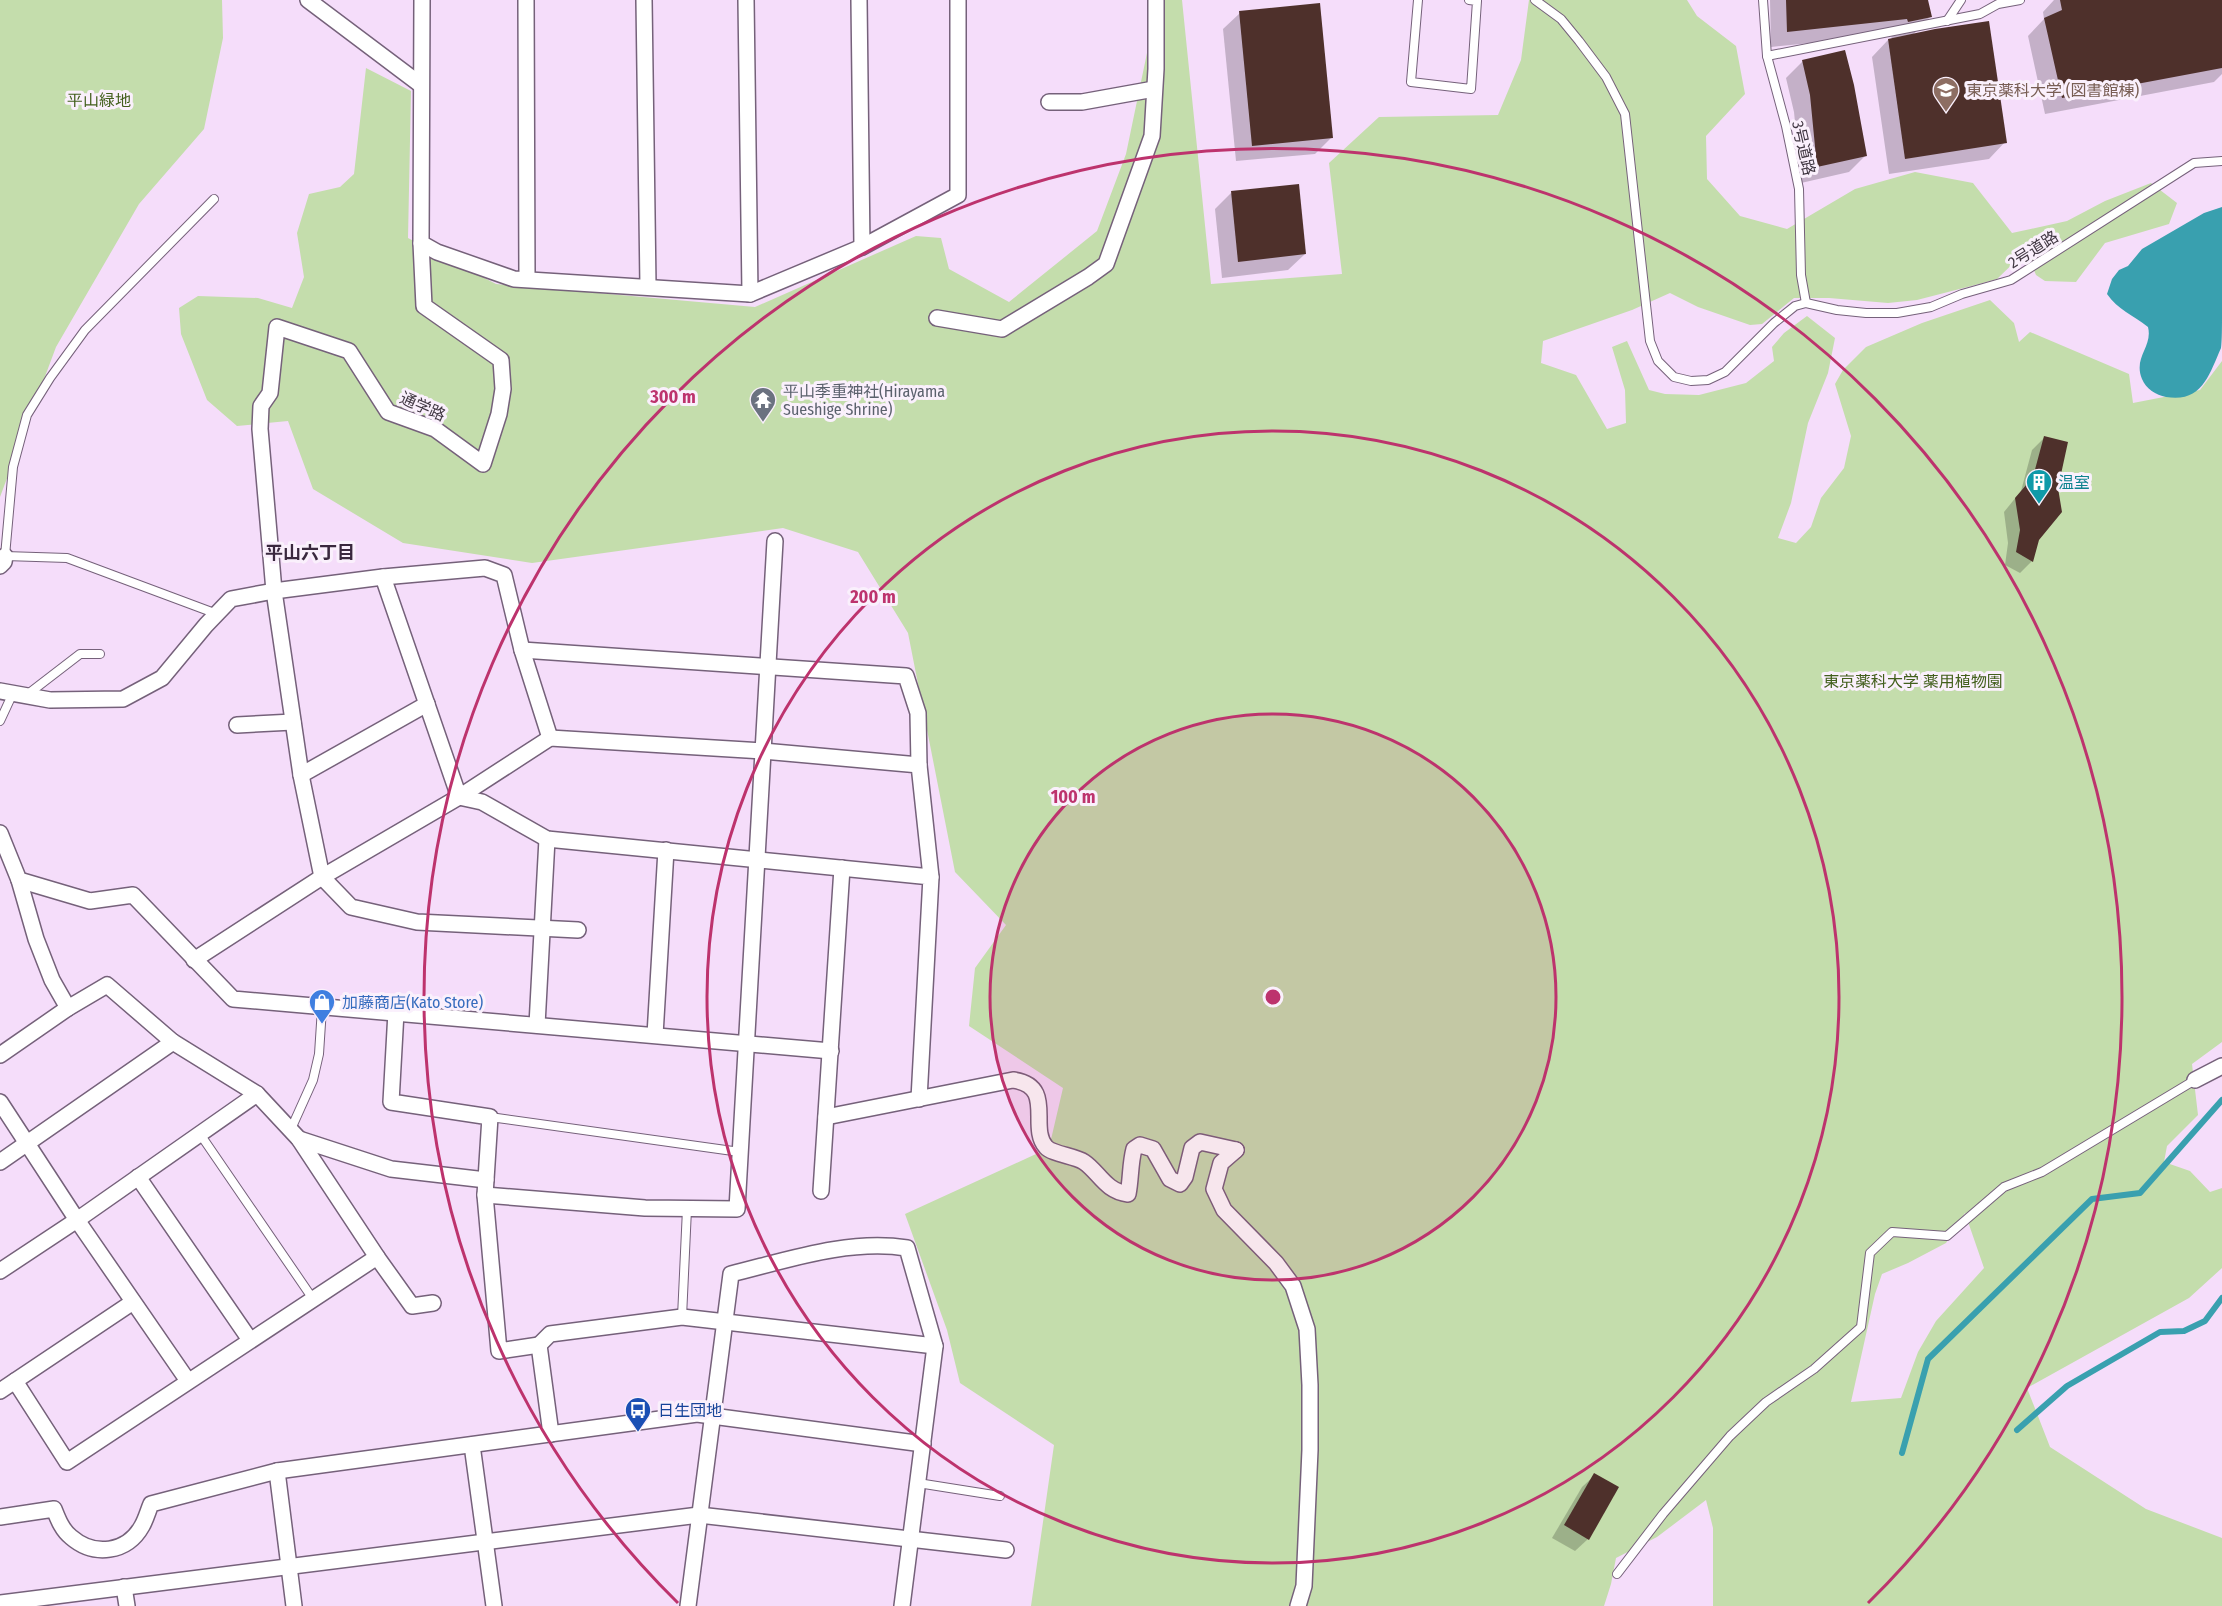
<svg xmlns="http://www.w3.org/2000/svg" width="2222" height="1606" font-family="'Fira Sans Condensed','Noto Sans JP',sans-serif">
<style>
.green{fill:#c4ddac;fill-rule:evenodd}
.water{fill:#39a0af}
.shadow{fill:#0003}
.lines{fill:none;stroke-linecap:round;stroke-linejoin:round}
.stream{stroke:#39a0af;stroke-width:6}
.building{fill:#4e302b}
.lane-casing{stroke:#75617a;stroke-width:10}
.street-casing{stroke:#75617a;stroke-width:18}
.lane{stroke:#fff;stroke-width:8}
.street{stroke:#fff;stroke-width:15}
.ring{fill:none;stroke:#bd336d;stroke-width:3}
.labels{text-anchor:middle;stroke-width:6;stroke-linejoin:round;paint-order:stroke}
.education-label{font-size:16px;fill:#785e54;stroke:#faf0fc;text-anchor:start}
.park-label{font-size:16px;fill:#425f1c;stroke:#faf0fc}
.street-label{font-size:16px;fill:#403742;stroke:#faf0fc}
.worship-label{font-size:16px;fill:#5b616d;stroke:#faf0fc;text-anchor:start}
.culture-label{font-size:16px;fill:#0d838f;stroke:#faf0fc;text-anchor:start}
.shop-label{font-size:16px;fill:#366cbe;stroke:#faf0fc;text-anchor:start}
.transit-label{font-size:16px;fill:#164399;stroke:#faf0fc;text-anchor:start}
.neighbourhood-label{font-size:18px;font-weight:bold;fill:#3a283e;stroke:#faf0fc}
.centre{fill:#bd336d;stroke:#faf0fc;stroke-width:3}
.ring-label{font-size:18px;text-anchor:middle;font-weight:bold;fill:#bd336d;stroke:#faf0fc;stroke-width:6;stroke-linejoin:round;paint-order:stroke}
</style>
<rect width="100%" height="100%" fill="#f5ddfa"/>
<g class="green">
<polygon points="0,0 222,0 223,38 204,129 139,204 56,347 0,497"/>
<path d="M1158,0H1182L1211,284L1342,274L1329,163L1379,117L1498,115L1521,60L1529,0H1687L1697,16L1736,46L1745,94L1706,136L1707,179L1740,216L1787,229L1855,189L1915,172L1973,183L2012,233L2067,221L2105,201L2151,183L2177,203L2169,224L2105,243L2076,282L2045,281L2036,275L2026,251L1997,279L1979,284L1917,300L1888,303L1829,298H1794L1762,324L1750,325L1698,307L1670,293L1632,310L1543,341L1541,363L1576,375L1607,429L1626,423L1625,390L1612,347L1627,341L1649,390L1665,394L1699,395L1746,383L1774,361L1772,347L1784,333L1807,316L1835,338L1828,373L1808,423L1791,503L1778,538L1796,543L1811,527L1821,498L1844,468L1851,436L1835,384L1843,370L1866,347L1922,323L1990,300L2014,323L2019,342L2030,332L2129,374L2133,403L2200,390L2222,361V1042L2192,1064L2198,1115L2167,1146L2164,1162L2190,1171L2210,1192L2222,1188V1268L2189,1298L2027,1388L2050,1447L2146,1509L2222,1538V1606H1713V1528L1706,1500L1657,1537L1616,1558L1611,1584L1604,1606H1031L1054,1445L960,1383L947,1330L905,1214L1049,1148L1063,1088L969,1026L975,968L1006,925L955,872L908,633L858,552L783,528L532,563L403,543L313,489L288,421L237,426L207,400L181,334L179,308L198,296L258,298L292,308L304,277L297,233L309,194L340,187L354,174L366,68L411,91L408,238L496,284L755,307L916,236L941,238L949,269L1009,302L1097,231L1126,154ZM1965,1213L1984,1268L1936,1321L1918,1352L1901,1398L1851,1402L1875,1294L1882,1274L1908,1263L1946,1243Z"/>
</g>
<path class="water" d="M2222,207C2222,243 2222,280 2222,317C2222,325 2222,341 2221,348C2209,375 2202,403 2166,397C2156,395 2146,389 2142,379C2133,357 2153,347 2148,327C2133,315 2118,310 2107,294L2112,279L2119,270L2128,266L2142,249L2204,213Z"/>
<g class="shadow">
<polygon points="1770,0 1926,0 1930,17 1911,37 2005,142 1989,159 1889,174 1872,57 1888,40 1892,40 1891,35 1771,47"/>
<polygon points="2054,0 2222,0 2222,74 2214,82 2045,114 2028,36 2044,19 2043,12"/>
<polygon points="1240,13 1332,137 1315,154 1236,161 1223,29"/>
<polygon points="1803,61 1865,156 1849,172 1801,183 1794,112 1786,78"/>
<polygon points="1231,193 1305,254 1288,270 1222,278 1215,209"/>
<polygon points="2044,438 2056,488 2037,540 2032,561 2020,573 2005,565 2008,543 2004,512 2021,491 2032,450"/>
<polygon points="1595,1475 1588,1539 1575,1551 1552,1538 1582,1487"/>
</g>
<g class="lines">
<g class="stream">
<polyline points="2017,1430 2067,1386 2160,1332 2184,1331 2205,1321 2222,1298"/>
<polyline points="1902,1453 1928,1359 2092,1199 2140,1193 2222,1100"/>
</g>
</g>
<g class="building">
<polygon points="1786,0 1928,0 1932,17 1908,22 1907,19 1787,32"/>
<polygon points="2060,0 2222,0 2222,68 2062,98 2044,18 2062,10"/>
<polygon points="1320,3 1333,138 1252,146 1239,11"/>
<polygon points="1989,21 2007,143 1905,159 1888,39 1935,29"/>
<polygon points="1845,50 1854,85 1867,156 1817,167 1810,95 1802,60"/>
<polygon points="1299,184 1306,254 1238,262 1231,191"/>
<polygon points="2044,436 2068,442 2058,488 2062,512 2039,540 2033,562 2016,552 2020,530 2015,498 2033,477"/>
<polygon points="1594,1473 1619,1487 1589,1540 1564,1525"/>
</g>
<g class="lines">
<g class="lane-casing">
<g id="lane">
<polyline points="1418,0 1411,82 1471,89 1477,1 1469,0"/>
<polyline points="1535,0 1561,19 1579,41 1606,77 1625,114 1650,341 1658,361 1674,377 1691,381 1708,380 1725,372 1774,323 1795,306 1806,303 1837,310 1866,313 1897,313 1931,307 1962,294 2011,280 2194,163 2222,161"/>
<polyline points="1763,0 1767,56 1786,126 1799,189 1801,275 1806,303"/>
<polyline points="1947,21 1961,0"/>
<polyline points="1767,56 1980,14 1998,4 2020,0"/>
<polyline points="214,199 85,330 50,378 27,415 13,467 5,556 67,558 217,614"/>
<polyline points="28,694 80,654 100,654"/>
<polyline points="0,721 13,693"/>
<polyline points="490,1117 740,1152"/>
<polyline points="291,1129 313,1080 319,1054 322,1008"/>
<polyline points="200,1134 313,1299"/>
<polyline points="682,1317 687,1209"/>
<polyline points="918,1483 1000,1496"/>
<polyline points="1617,1574 1663,1514 1730,1436 1766,1402 1814,1369 1861,1327 1870,1253 1892,1232 1947,1236 2004,1187 2042,1172 2195,1080"/>
</g>
</g>
<g class="street-casing">
<g id="street">
<polyline points="308,0 421,85"/>
<polyline points="422,0 421,243 437,252 514,279 750,294 862,247 958,195 958,0"/>
<polyline points="526,0 527,279"/>
<polyline points="644,0 648,286"/>
<polyline points="746,0 750,294"/>
<polyline points="859,0 862,247"/>
<polyline points="1049,102 1082,102 1154,89"/>
<polyline points="421,243 424,306 501,360 503,389 499,414 483,464 435,429 388,412 349,351 277,327 270,393 261,406 260,429 274,591 301,775 322,877 351,907 417,922 578,930"/>
<polyline points="937,318 1002,329 1088,277 1106,264 1152,136 1156,69 1156,0"/>
<polyline points="0,566 4,562 5,556"/>
<polyline points="383,577 459,797 550,738 763,751 919,765 931,877"/>
<polyline points="522,650 906,676 918,713 919,765"/>
<polyline points="0,691 50,700 123,699 162,678 206,625 231,599 274,591 383,577 485,568 504,575 522,650 550,738"/>
<polyline points="237,725 293,722"/>
<polyline points="301,775 427,704"/>
<polyline points="0,833 19,880 90,901 133,895 233,999 831,1051"/>
<polyline points="19,880 36,939 52,980 68,1008"/>
<polyline points="194,960 322,877 459,797 482,802 547,839 931,877 919,1099"/>
<polyline points="396,1012 391,1102 490,1117 485,1195 499,1351 539,1345"/>
<polyline points="537,1025 547,839"/>
<polyline points="655,1035 666,850"/>
<polyline points="0,1055 68,1008 107,985 173,1042 257,1094 299,1139 377,1257 67,1462 15,1381"/>
<polyline points="2195,1080 2222,1066"/>
<polyline points="0,1102 77,1220 188,1381"/>
<path d="M826,1117L1013,1080C1056,1086 1028,1127 1046,1147C1052,1154 1075,1156 1084,1162C1099,1172 1105,1191 1128,1194C1131,1179 1130,1164 1134,1149L1140,1145L1153,1149L1170,1179L1180,1184L1185,1177L1192,1148L1200,1142L1236,1150"/>
<polyline points="299,1139 391,1169 486,1180"/>
<polyline points="1236,1150 1221,1163 1214,1189 1224,1210 1276,1263 1293,1286 1307,1329 1310,1385 1310,1450 1304,1586 1298,1606"/>
<polyline points="0,1162 173,1042"/>
<polyline points="138,1177 250,1340"/>
<polyline points="821,1191 842,868"/>
<polyline points="485,1195 645,1208 737,1209 775,541"/>
<polyline points="377,1257 412,1306 433,1303"/>
<polyline points="0,1271 77,1220 257,1094"/>
<polyline points="0,1391 133,1302"/>
<polyline points="551,1434 539,1345 550,1334 682,1317 935,1346"/>
<polyline points="472,1445 494,1606"/>
<polyline points="277,1471 294,1606"/>
<path d="M0,1517L54,1509C58,1519 62,1530 71,1537C94,1557 127,1553 142,1526C146,1519 148,1511 151,1504L277,1471L697,1414L923,1444"/>
<polyline points="124,1587 127,1606"/>
<polyline points="0,1603 699,1515 1006,1550"/>
<path d="M688,1606L731,1274C788,1260 848,1239 907,1248L935,1346L902,1606"/>
</g>
</g>
<use href="#lane" class="lane"/>
<use href="#street" class="street"/>
</g>
<circle cx="1273" cy="997" r="283" fill="#bd336d" fill-opacity=".12"/>
<g class="ring">
<circle cx="1273" cy="997" r="283"/>
<circle cx="1273" cy="997" r="566"/>
<path d="M678 1603A849 849 0 1 1 1868 1603"/>
</g>
<defs>
<g id="university-pin" transform="scale(1.35)"><path d="M0 17L-7.5 6A9.5 9.5 0 1 1 7.5 6Z" fill="#8d6e63" stroke="#faf0fc"/><path d="M0-5L7-2L0 1L-7-2ZM-4 1L0 2.5L4 1V4Q0 6-4 4Z" fill="#fff"/></g>
<g id="temple-pin" transform="scale(1.35)"><path d="M0 17L-7.5 6A9.5 9.5 0 1 1 7.5 6Z" fill="#6b7280" stroke="#faf0fc"/><path d="M0-6L5-2H3V0L6.5 2.5H4V6H1.5V3h-3V6H-4V2.5H-6.5L-3 0V-2H-5Z" fill="#fff"/></g>
<g id="building-pin" transform="scale(1.35)"><path d="M0 17L-7.5 6A9.5 9.5 0 1 1 7.5 6Z" fill="#0f9aa8" stroke="#faf0fc"/><path d="M-4-6H4V6H1V3H-1V6H-4ZM-2.5-4.3h1.7v1.8h-1.7ZM.8-4.3h1.7v1.8H.8ZM-2.5-1h1.7V.8h-1.7ZM.8-1h1.7V.8H.8Z" fill="#fff"/></g>
<g id="shop-pin" transform="scale(1.35)"><path d="M0 17L-7.5 6A9.5 9.5 0 1 1 7.5 6Z" fill="#3f7fe0" stroke="#faf0fc"/><path d="M-5-2.5h2.3a2.7 3.5 0 0 1 5.4 0H5L5.5 6h-11ZM-1.5-2.5h3a1.5 2.3 0 0 0-3 0Z" fill="#fff"/></g>
<g id="bus-pin" transform="scale(1.35)"><path d="M0 17L-7.5 6A9.5 9.5 0 1 1 7.5 6Z" fill="#1a4fb4" stroke="#faf0fc"/><path d="M-5-6H5V4H4V6H2V4H-2V6H-4V4H-5ZM-3.5-4V0h7V-4ZM-3.5 1.2v1.5H-2V1.2ZM2 1.2v1.5H3.5V1.2Z" fill="#fff"/></g>
</defs>
<g fill-rule="evenodd">
<use href="#university-pin" x="1946" y="90"/>
<use href="#temple-pin" x="763" y="400"/>
<use href="#building-pin" x="2039" y="482"/>
<use href="#shop-pin" x="322" y="1002"/>
<use href="#bus-pin" x="638" y="1410"/>
</g>
<g class="labels">
<g class="education-label">
<text x="1966" y="96">東京薬科大学 (図書館棟)</text>
</g>
<g class="park-label">
<text x="99" y="106">平山緑地</text>
<text x="1913" y="687">東京薬科大学 薬用植物園</text>
</g>
<g class="street-label">
<text transform="translate(1804 148) rotate(77)" y="6">3号道路</text>
<text transform="translate(2033 249) rotate(-32)" y="6">2号道路</text>
<text transform="translate(423 406) rotate(24)" y="6">通学路</text>
</g>
<g class="worship-label">
<text x="783" y="397">平山季重神社(Hirayama<tspan x="783" dy="18">Sueshige Shrine)</tspan></text>
</g>
<g class="culture-label">
<text x="2058" y="488">温室</text>
</g>
<g class="shop-label">
<text x="342" y="1008">加藤商店(Kato Store)</text>
</g>
<g class="transit-label">
<text x="658" y="1416">日生団地</text>
</g>
<g class="neighbourhood-label">
<text x="310" y="559">平山六丁目</text>
</g>
</g>
<circle cx="1273" cy="997" r="9" class="centre"/>
<g class="ring-label">
<text x="673" y="403">300 m</text>
<text x="873" y="603">200 m</text>
<text x="1073" y="803">100 m</text>
</g>
</svg>
